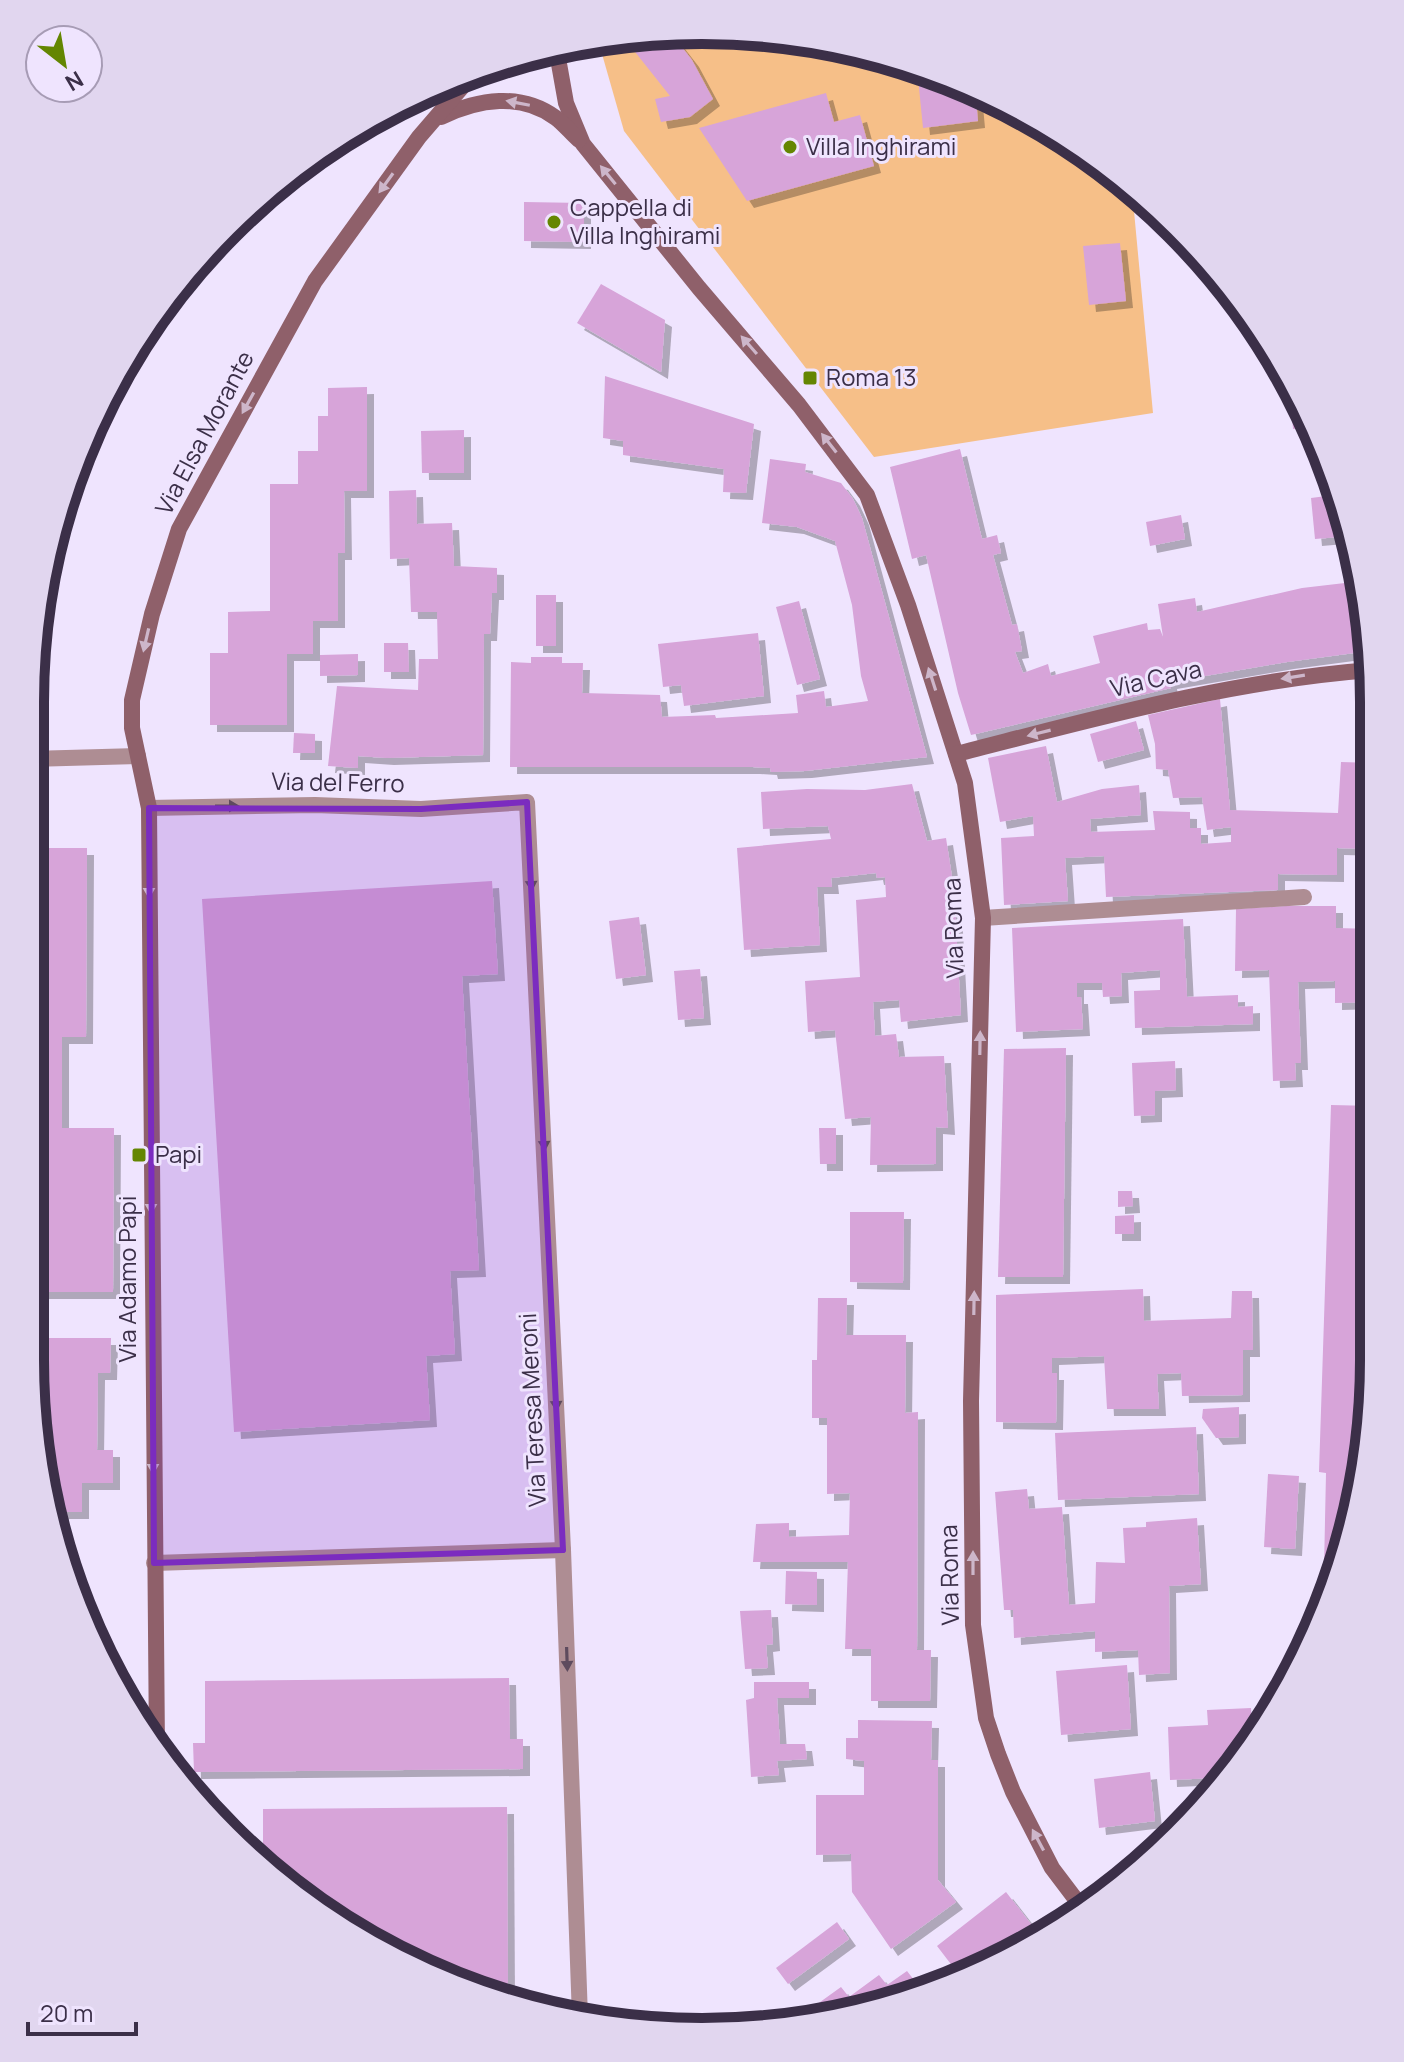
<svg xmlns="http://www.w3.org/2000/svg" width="1404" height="2062" font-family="Manrope,sans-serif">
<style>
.green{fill:#f6bf88}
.building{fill:#d7a4d9;filter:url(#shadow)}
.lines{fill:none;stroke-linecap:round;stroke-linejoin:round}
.lane{stroke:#ae8d93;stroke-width:16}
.street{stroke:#ae8d93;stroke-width:16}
.secondary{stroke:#8f606a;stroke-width:16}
.oneway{fill:#cdb6ca}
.oneway2{fill:#5e4b5e}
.marked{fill:#7b2cbf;fill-opacity:0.2;stroke:#7b2cbf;stroke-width:6;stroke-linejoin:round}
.poi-dot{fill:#648602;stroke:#efe4fe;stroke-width:3}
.labels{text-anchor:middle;stroke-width:6;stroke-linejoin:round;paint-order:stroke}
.poi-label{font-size:24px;fill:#3b2f48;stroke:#efe4fe;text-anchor:start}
.street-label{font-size:24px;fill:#3b2f48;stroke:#efe4fe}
.rim{fill:none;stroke:#3b2f48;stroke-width:10}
</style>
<defs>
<filter id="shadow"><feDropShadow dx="7" dy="7" stdDeviation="0" flood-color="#0004"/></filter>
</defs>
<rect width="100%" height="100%" fill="#efe4fe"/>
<polygon class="green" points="702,30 834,43 960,81 1076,144 1132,190 1153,413 874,457 624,131 598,40"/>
<g class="building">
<polygon points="671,33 692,60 713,99 690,117 661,122 655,99 670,96 624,38"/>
<polygon points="917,68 960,81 975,89 978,121 923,128"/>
<polygon points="826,93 834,122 860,115 874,166 747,201 699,128"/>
<polygon points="524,202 584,203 584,242 524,241"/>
<polygon points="1120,243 1126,301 1089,305 1083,246"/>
<polygon points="601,284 665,320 661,372 577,323"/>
<polygon points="605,376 754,424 746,493 723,492 724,469 623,455 623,441 603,438"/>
<polygon points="367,387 367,491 344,491 345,553 338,553 338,621 313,621 313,654 287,654 287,725 210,725 210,653 228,653 228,612 270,611 270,484 298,484 298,451 318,451 318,416 328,416 328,388"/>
<polygon points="1290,390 1294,390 1304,404 1312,427 1293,429"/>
<polygon points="464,430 464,473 422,473 421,431"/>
<polygon points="960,449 982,539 997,535 1001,553 993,555 1012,625 1017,624 1022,651 1015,652 1023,673 1048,664 1051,676 1100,663 1093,636 1147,623 1148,630 1160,629 1163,637 1158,604 1195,598 1197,612 1302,588 1362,581 1369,651 1287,662 1170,682 1171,688 971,735 958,693 926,555 912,559 890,467"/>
<polygon points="770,459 806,464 805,472 841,483 853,499 862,518 927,757 805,771 771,772 770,768 753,767 510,767 511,662 531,663 531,657 562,657 562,663 583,663 582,693 660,695 662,717 715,715 716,718 798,713 796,695 824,691 826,707 868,701 861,676 852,605 835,541 797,527 762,523"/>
<polygon points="416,490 417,524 452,523 454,566 497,568 497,593 492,593 490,634 484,634 483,755 387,758 358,756 358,768 328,766 337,686 418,690 419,659 438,659 437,612 411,612 409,558 390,559 389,491"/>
<polygon points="1334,495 1338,537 1315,539 1311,498"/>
<polygon points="1181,515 1185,539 1150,546 1146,522"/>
<rect x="536" y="595" width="20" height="51"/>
<polygon points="799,601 820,679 797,685 776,607"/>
<polygon points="758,633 764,696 684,706 681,685 663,687 658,644"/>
<polygon points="384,643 408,643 409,672 384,672"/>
<polygon points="358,654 358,675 320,676 320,655"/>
<polygon points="1220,699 1230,810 1338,813 1341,762 1374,763 1374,849 1337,848 1337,875 1278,874 1278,890 1106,897 1104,856 1065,858 1068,901 1004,905 1001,838 1034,836 1033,816 1000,822 988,758 1046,746 1057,802 1102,789 1139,785 1141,815 1090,819 1091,832 1155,830 1153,811 1190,812 1190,828 1201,828 1201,844 1231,842 1231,827 1207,830 1202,797 1173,798 1168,770 1156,769 1155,744 1148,715"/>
<polygon points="1136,721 1144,750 1098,762 1090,734"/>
<polygon points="294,733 315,734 315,753 293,753"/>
<polygon points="912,784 927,841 946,838 954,890 961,1015 901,1022 899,1000 873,1002 875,1036 896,1034 899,1057 944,1056 948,1128 936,1127 936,1164 870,1165 871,1117 845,1119 835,1030 808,1032 805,981 860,977 856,900 886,897 885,877 877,878 876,873 831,878 832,887 817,887 820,945 744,950 737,848 831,839 828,826 763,829 761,792 807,789 865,790"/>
<polygon points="30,848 87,848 86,1037 62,1037 62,1128 114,1128 113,1292 30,1292"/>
<polygon points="492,881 498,974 462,976 479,1270 450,1271 455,1354 426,1356 430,1420 234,1432 202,899"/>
<polygon points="1286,906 1336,906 1336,928 1374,929 1374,1002 1335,1003 1335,981 1298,982 1301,1063 1295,1063 1296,1080 1273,1081 1269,970 1235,971 1236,909"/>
<polygon points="639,917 646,975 616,979 609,921"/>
<polygon points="1183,919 1187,997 1238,995 1238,1007 1253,1006 1253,1024 1135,1028 1134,991 1160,990 1160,970 1121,973 1122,996 1103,997 1102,983 1077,983 1077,997 1081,997 1083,1029 1016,1032 1012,928"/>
<polygon points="700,969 704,1018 678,1020 674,971"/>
<polygon points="1066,1048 1063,1277 998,1277 1004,1049"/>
<polygon points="1175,1061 1176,1090 1155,1091 1155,1115 1134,1116 1132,1063"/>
<polygon points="1331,1105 1374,1106 1374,1360 1361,1492 1323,1616 1326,1473 1319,1472"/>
<polygon points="819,1128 836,1128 836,1164 820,1164"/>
<polygon points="1118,1191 1132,1191 1133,1206 1118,1207"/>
<polygon points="850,1212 904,1212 903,1283 850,1282"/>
<polygon points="1134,1215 1134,1234 1115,1234 1115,1216"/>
<polygon points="1143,1289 1144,1321 1231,1318 1232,1291 1252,1291 1253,1350 1243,1350 1243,1395 1182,1396 1181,1373 1157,1374 1159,1409 1107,1409 1104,1356 1052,1358 1052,1373 1057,1373 1056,1423 996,1422 996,1295"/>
<polygon points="818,1298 847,1298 846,1335 906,1335 905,1413 918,1412 917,1650 931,1650 930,1701 871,1701 871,1649 845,1649 848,1562 753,1562 756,1524 789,1523 789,1537 849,1535 850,1493 827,1494 827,1418 812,1418 812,1360 817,1360"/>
<polygon points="30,1338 111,1338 110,1373 98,1373 97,1450 113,1450 113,1483 82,1483 82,1512 62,1512 62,1553 53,1534 30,1360"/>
<polygon points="1239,1407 1239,1437 1216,1438 1202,1418 1203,1409"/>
<polygon points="1196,1427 1199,1494 1058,1500 1055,1433"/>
<polygon points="1268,1474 1299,1476 1295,1549 1264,1547"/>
<polygon points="1027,1489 1029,1509 1062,1507 1069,1605 1095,1603 1096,1562 1125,1563 1123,1528 1146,1527 1146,1522 1197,1518 1201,1584 1169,1586 1170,1673 1139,1675 1138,1650 1095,1652 1095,1631 1014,1638 1013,1610 1004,1610 995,1492"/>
<polygon points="786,1571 817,1572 817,1605 785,1604"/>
<polygon points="771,1610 773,1644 766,1645 768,1668 745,1669 740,1611"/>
<polygon points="1127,1665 1131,1729 1061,1735 1056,1671"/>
<polygon points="509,1678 510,1739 523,1739 523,1769 194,1772 193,1743 205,1743 205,1681"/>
<polygon points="754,1682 809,1682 809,1698 777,1698 780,1744 805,1744 807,1759 777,1761 779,1775 751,1777 746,1700 754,1698"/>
<polygon points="1251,1708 1253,1743 1232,1769 1214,1769 1214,1778 1170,1780 1168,1727 1208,1725 1207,1710"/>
<polygon points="858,1720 932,1721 931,1760 938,1760 938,1880 956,1902 891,1949 852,1892 851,1854 816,1855 816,1795 864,1795 864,1761 846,1759 846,1738 858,1738"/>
<polygon points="1150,1772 1155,1821 1099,1828 1094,1779"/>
<polygon points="507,1807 508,1998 444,1981 263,1868 263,1809"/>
<polygon points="1006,1892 1034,1928 984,1968 976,1971 974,1968 960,1976 937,1946"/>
<polygon points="837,1922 849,1939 788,1984 776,1968"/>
<polygon points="907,1971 921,1989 833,2019 795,2020 841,1987 849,1997 879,1975 887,1985"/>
</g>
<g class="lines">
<polyline class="lane" points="983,918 1304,897"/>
<g class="street">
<polyline points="30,759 138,756"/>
<polyline points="149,808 315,805 421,809 527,802 563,1550 580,2017"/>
<polyline points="154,1563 563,1550"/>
</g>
<g class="secondary">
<polyline points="556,47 566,103 583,144 699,288 799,405 867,495 908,605 965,783 983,918 971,1401 973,1625 986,1718 998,1754 1013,1792 1052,1868 1080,1905"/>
<path d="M441,117C478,99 521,92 556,118C564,124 571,133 579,140"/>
<path d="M956,754C1094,719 1228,681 1371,670"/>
<polyline points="157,1749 149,808 132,728 132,700 152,614 179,529 315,281 419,137 475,72"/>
</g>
</g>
<defs><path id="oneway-solid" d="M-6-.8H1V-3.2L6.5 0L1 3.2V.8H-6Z" transform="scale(2)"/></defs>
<g class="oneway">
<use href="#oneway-solid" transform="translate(518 103) rotate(-169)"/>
<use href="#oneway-solid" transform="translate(608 175) rotate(-129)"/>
<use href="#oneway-solid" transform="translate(386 183) rotate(126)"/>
<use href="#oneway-solid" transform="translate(749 345) rotate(-131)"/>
<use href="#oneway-solid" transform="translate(248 403) rotate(119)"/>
<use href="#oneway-solid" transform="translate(829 443) rotate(-128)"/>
<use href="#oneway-solid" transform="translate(146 640) rotate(103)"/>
<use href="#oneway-solid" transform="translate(1293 677) rotate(171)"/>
<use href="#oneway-solid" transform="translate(932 679) rotate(-108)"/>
<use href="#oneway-solid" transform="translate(1039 733) rotate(166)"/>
<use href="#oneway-solid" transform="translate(149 886) rotate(90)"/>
<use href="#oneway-solid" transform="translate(980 1043) rotate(-89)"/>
<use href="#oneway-solid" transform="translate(151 1202) rotate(90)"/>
<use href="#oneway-solid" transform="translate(974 1303) rotate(-89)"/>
<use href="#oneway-solid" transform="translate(153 1462) rotate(90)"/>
<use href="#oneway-solid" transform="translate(973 1563) rotate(-90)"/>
<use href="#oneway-solid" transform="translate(1038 1840) rotate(-118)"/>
</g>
<g class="oneway2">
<use href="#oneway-solid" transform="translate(227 806)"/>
<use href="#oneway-solid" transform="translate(531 879) rotate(87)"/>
<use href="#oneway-solid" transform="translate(544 1139) rotate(87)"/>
<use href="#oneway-solid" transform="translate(556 1399) rotate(87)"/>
<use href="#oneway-solid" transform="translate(567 1659) rotate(88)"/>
</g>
<path class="marked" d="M527,802L563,1550L154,1563L149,808L421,809Z"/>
<g class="poi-dot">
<circle cx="790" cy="147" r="8"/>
<circle cx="554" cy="222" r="8"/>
<rect x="802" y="370" width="16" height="16" rx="4"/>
<rect x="131" y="1147" width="16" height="16" rx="4"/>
</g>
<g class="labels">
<g class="poi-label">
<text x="806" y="155">Villa Inghirami</text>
<text x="570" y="216">Cappella di<tspan x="570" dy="28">Villa Inghirami</tspan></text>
<text x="826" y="386">Roma 13</text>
<text x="155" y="1163">Papi</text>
</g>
<g class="street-label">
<text transform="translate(205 433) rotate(-62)" y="8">Via Elsa Morante</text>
<text transform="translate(1156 679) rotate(-13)" y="8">Via Cava</text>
<text transform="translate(338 783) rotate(1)" y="8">Via del Ferro</text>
<text transform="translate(954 928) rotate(-92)" y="8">Via Roma</text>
<text transform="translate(128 1279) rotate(-90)" y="8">Via Adamo Papi</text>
<text transform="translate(533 1410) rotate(-93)" y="8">Via Teresa Meroni</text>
<text transform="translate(950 1575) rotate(-91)" y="8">Via Roma</text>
</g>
</g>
<path d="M0 0H1404V2062H0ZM702 44H702A658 658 0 0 1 1360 702V1360A658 658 0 0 1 702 2018H702A658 658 0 0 1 44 1360V702A658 658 0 0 1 702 44Z" fill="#e1d6ef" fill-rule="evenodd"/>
<path class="rim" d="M702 44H702A658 658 0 0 1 1360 702V1360A658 658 0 0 1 702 2018H702A658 658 0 0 1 44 1360V702A658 658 0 0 1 702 44Z"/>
<g transform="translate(64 64) rotate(149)"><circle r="38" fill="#efe4fe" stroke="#a79cb5" stroke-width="2"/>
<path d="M0-6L14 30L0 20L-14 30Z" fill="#648602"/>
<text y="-12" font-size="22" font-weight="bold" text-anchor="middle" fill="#3b2f48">N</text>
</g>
<path d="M28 2022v12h108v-12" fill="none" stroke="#3b2f48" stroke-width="4"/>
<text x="40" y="2022" font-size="24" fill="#3b2f48" stroke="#efe4fe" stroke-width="6" paint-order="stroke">20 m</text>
</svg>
